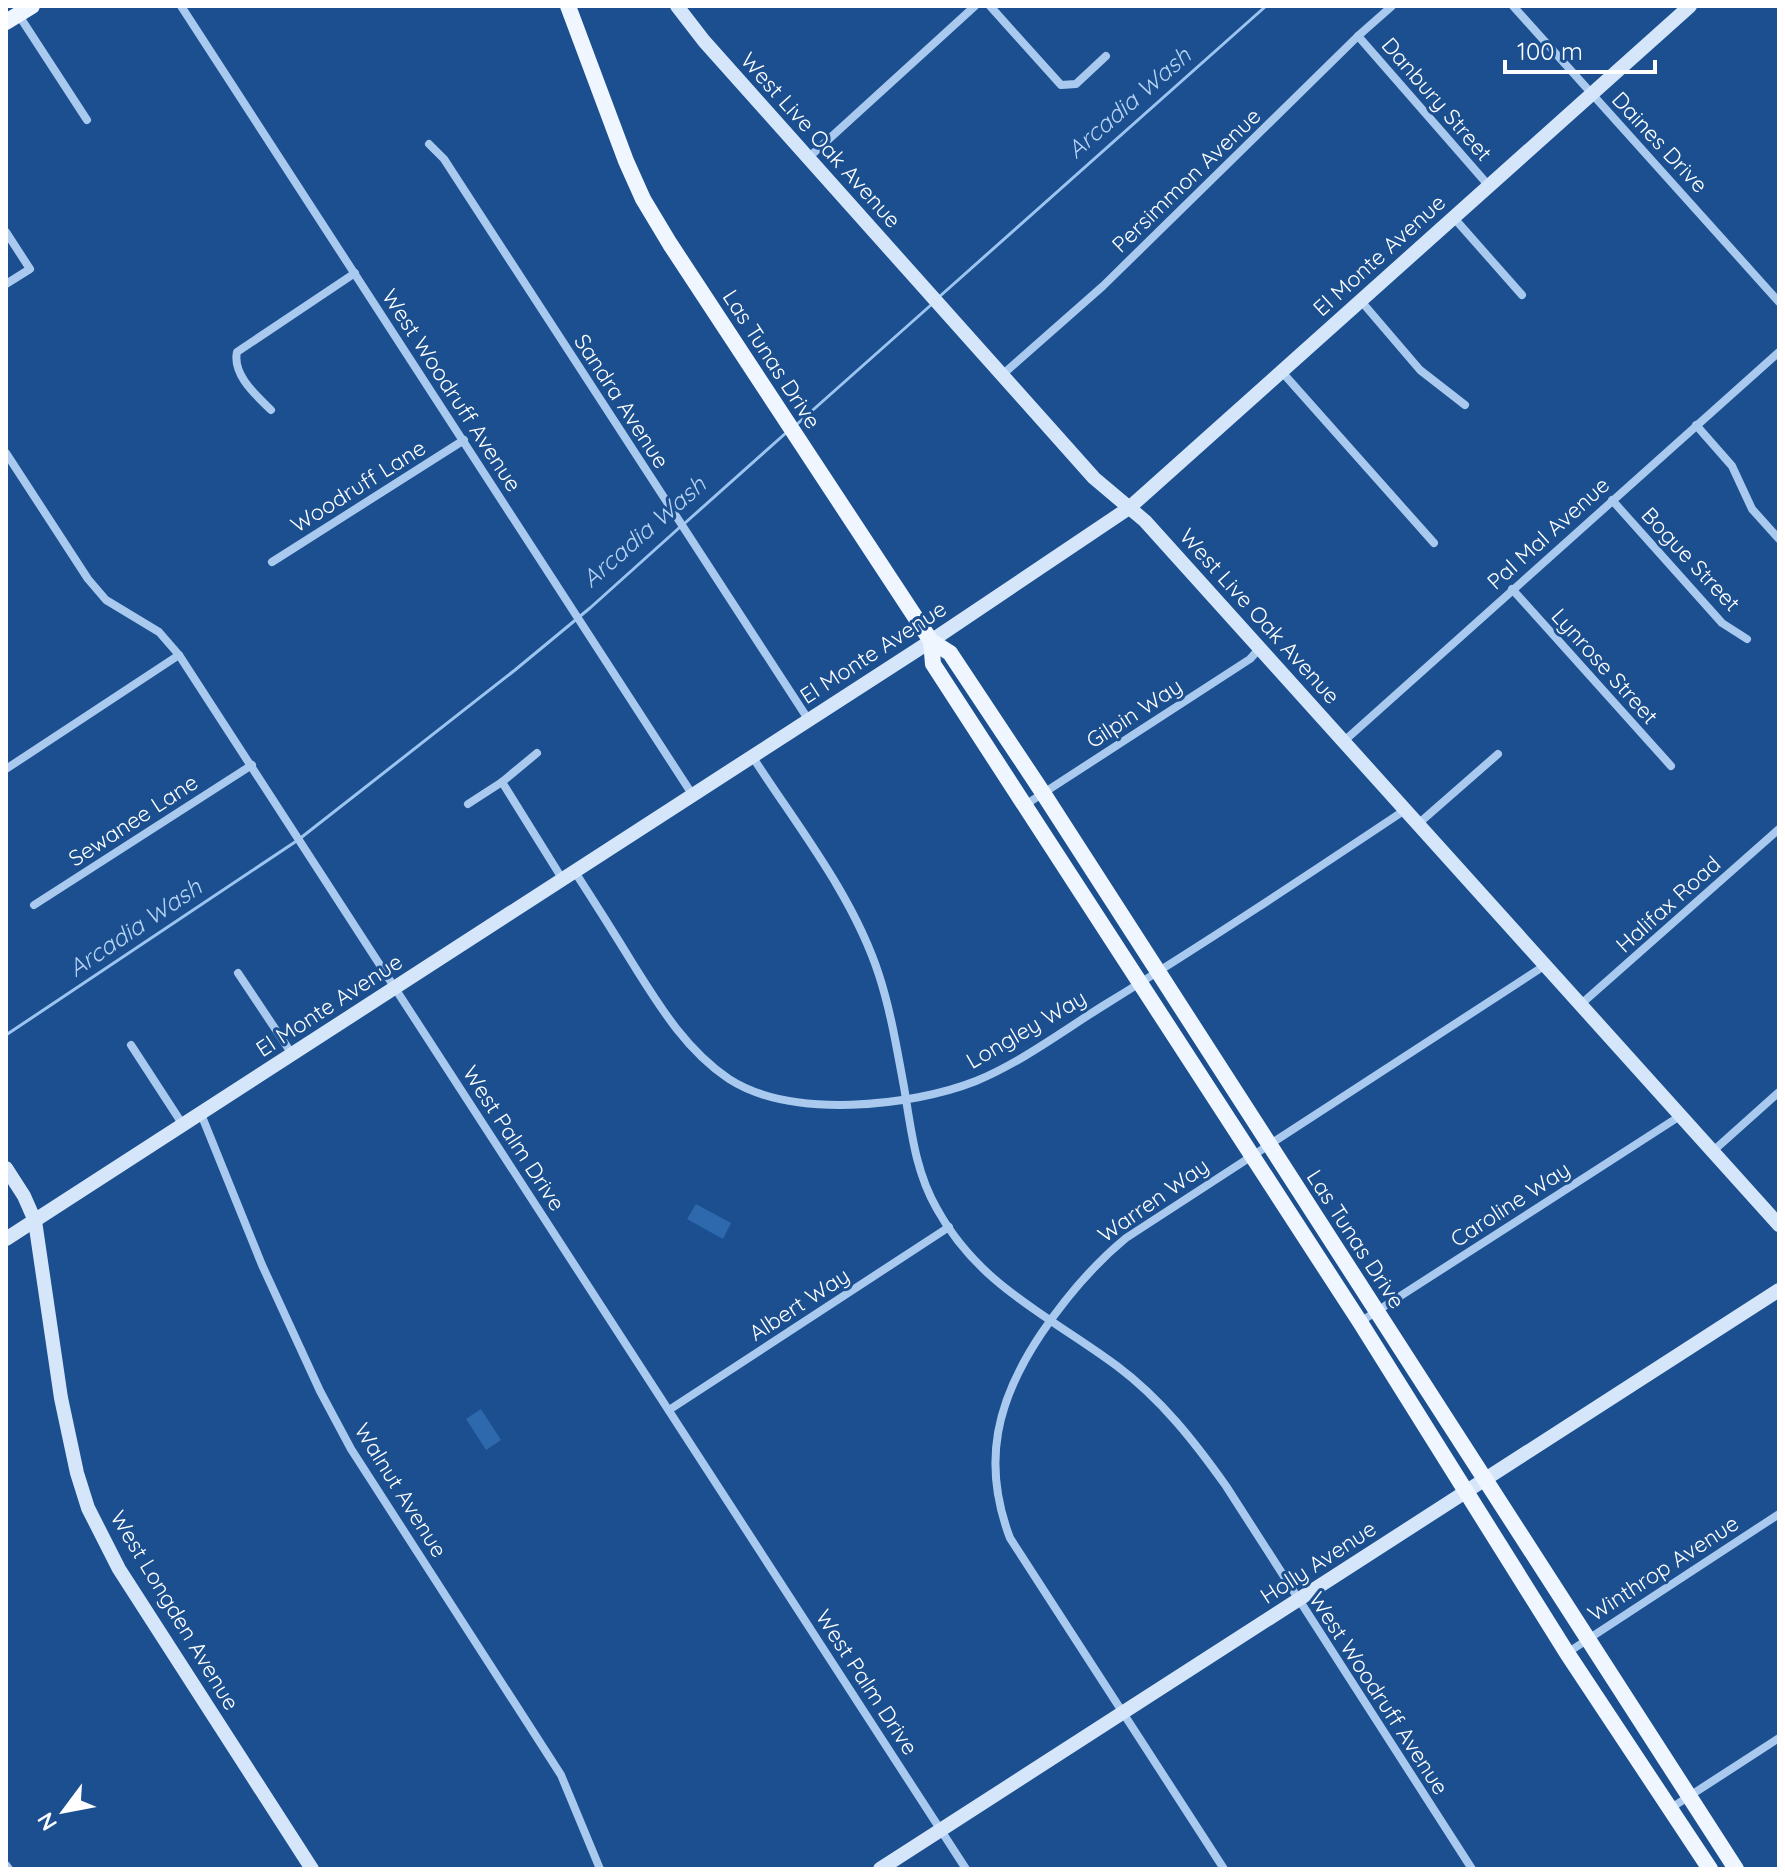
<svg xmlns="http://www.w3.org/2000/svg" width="1785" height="1875" font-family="Quicksand,sans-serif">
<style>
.green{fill:#2e69ad}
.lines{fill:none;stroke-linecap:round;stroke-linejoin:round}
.stream{stroke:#9cc4f0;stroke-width:3}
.street{stroke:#a9c9ee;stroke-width:8}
.secondary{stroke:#d6e6fa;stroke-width:14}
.primary{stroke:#f0f6ff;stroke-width:16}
.labels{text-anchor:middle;stroke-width:6;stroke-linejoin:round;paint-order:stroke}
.street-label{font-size:22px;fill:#fff;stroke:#1b4f8f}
.water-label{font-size:24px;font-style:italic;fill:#b5d3f5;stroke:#1b4f8f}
</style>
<rect width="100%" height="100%" fill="#1b4f8f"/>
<g class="green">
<polygon points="696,1204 731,1223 723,1239 687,1219"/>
<polygon points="481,1409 501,1440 486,1450 466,1419"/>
</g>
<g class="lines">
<g class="stream">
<polyline points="939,297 1266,6"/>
<polyline points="796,425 931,305"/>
<polyline points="685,523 787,432"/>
<polyline points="6,1035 298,840 515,670 590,608 679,528"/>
</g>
<g class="street">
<polyline points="181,6 692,794"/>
<polyline points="990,6 1061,85 1076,84 1106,56"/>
<polyline points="1513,6 1779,302"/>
<polyline points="18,14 87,120"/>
<polyline points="1358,36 1489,186"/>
<polyline points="429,144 444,159 808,719"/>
<polyline points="807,159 975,6"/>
<polyline points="1454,218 1522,295"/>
<polyline points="6,232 30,269 6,284"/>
<polyline points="1361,301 1420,370 1465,405"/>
<polyline points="1282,372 1434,543"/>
<polyline points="1002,375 1103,286 1358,36 1392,6"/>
<path d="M271,410C257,396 232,375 237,352L355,273"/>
<polyline points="1696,425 1732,466 1752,509 1779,539"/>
<polyline points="6,453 88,579 106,600 159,632 179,655 966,1869"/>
<polyline points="1612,500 1722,623 1747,639"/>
<polyline points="272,562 464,440"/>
<polyline points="1512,589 1671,766"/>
<polyline points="1343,742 1779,352"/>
<path d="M752,756C797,826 853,895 879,975C891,1012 897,1050 904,1087C911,1129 915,1171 937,1209C980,1287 1050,1316 1117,1366C1161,1399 1194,1441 1226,1486L1472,1869"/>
<polyline points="6,769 179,655"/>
<polyline points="502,782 563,880"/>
<polyline points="468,804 502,782 537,753"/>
<polyline points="1025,805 1250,659 1260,648"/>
<polyline points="1418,824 1498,754"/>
<path d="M575,872C595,903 614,933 633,964C660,1007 686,1050 729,1079C791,1119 910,1107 976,1081C1022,1062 1064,1030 1106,1004C1207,942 1306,876 1405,810"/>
<polyline points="34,905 252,765"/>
<polyline points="238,973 292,1054"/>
<polyline points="1580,1005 1779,829"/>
<polyline points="131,1045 183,1125"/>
<polyline points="201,1114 262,1265 320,1391 351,1449 561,1775 600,1869"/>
<polyline points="1712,1152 1779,1092"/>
<polyline points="1360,1322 1680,1116"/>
<polyline points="669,1410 949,1227"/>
<polyline points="1567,1653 1779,1514"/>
<polyline points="1671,1808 1779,1738"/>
<polyline points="6,1865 9,1869"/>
<path d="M1224,1869L1010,1538C981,1462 997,1400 1041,1334C1066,1297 1092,1266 1126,1238L1544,966"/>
</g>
<g class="secondary">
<polyline points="677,6 704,41 1094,478 1145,521 1779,1225"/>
<polyline points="6,1168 24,1196 35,1221 61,1398 77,1473 88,1508 119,1569 312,1869"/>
<polyline points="6,1239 931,641 1129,508 1690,6"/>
<polyline points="880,1869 1779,1290"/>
</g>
<g class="primary">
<polyline points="568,6 626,161 643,199 670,244 931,641 950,653 1043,793 1736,1869"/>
<polyline points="6,22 32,6"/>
<polyline points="931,641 933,664 1360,1322 1567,1653 1710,1869"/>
</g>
</g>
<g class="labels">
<g class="street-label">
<text transform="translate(1437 99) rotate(49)" y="8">Danbury Street</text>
<text transform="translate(821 140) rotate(48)" y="8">West Live Oak Avenue</text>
<text transform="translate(1660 142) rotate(47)" y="8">Daines Drive</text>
<text transform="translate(1186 180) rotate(-44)" y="8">Persimmon Avenue</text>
<text transform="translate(1379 255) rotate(-42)" y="8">El Monte Avenue</text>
<text transform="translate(772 359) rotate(57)" y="8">Las Tunas Drive</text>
<text transform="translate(452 390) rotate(57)" y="8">West Woodruff Avenue</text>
<text transform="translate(622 401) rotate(57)" y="8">Sandra Avenue</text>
<text transform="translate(358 486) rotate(-32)" y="8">Woodruff Lane</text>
<text transform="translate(1548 533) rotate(-42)" y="8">Pal Mal Avenue</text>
<text transform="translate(1691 559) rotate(47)" y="8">Bogue Street</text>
<text transform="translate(1260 616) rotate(48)" y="8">West Live Oak Avenue</text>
<text transform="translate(873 652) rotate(-33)" y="8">El Monte Avenue</text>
<text transform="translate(1605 666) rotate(48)" y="8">Lynrose Street</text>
<text transform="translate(1134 713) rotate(-33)" y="8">Gilpin Way</text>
<text transform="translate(133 820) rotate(-33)" y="8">Sewanee Lane</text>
<text transform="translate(1668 904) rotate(-42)" y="8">Halifax Road</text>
<text transform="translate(329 1005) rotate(-33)" y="8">El Monte Avenue</text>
<text transform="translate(1026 1029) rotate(-30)" y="8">Longley Way</text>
<text transform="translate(514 1138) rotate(57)" y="8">West Palm Drive</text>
<text transform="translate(1153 1200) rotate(-35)" y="8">Warren Way</text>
<text transform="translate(1510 1204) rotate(-33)" y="8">Caroline Way</text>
<text transform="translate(1356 1239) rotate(57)" y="8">Las Tunas Drive</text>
<text transform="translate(799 1304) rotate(-33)" y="8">Albert Way</text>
<text transform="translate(401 1490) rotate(58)" y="8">Walnut Avenue</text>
<text transform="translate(1318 1562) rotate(-33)" y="8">Holly Avenue</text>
<text transform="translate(1663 1568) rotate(-33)" y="8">Winthrop Avenue</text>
<text transform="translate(175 1610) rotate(59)" y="8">West Longden Avenue</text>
<text transform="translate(867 1682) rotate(57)" y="8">West Palm Drive</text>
<text transform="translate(1379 1693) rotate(57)" y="8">West Woodruff Avenue</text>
</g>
<g class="water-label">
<text transform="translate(1129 103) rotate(-41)" y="8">Arcadia Wash</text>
<text transform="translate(644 532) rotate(-41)" y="8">Arcadia Wash</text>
<text transform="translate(135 928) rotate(-34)" y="8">Arcadia Wash</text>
</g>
</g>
<rect width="1785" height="1875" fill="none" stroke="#ffffff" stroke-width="16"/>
<g transform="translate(64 1811) rotate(238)" stroke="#1b4f8f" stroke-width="6" paint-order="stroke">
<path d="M0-6L14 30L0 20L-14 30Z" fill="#ffffff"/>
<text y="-12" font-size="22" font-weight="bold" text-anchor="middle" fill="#ffffff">N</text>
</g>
<path d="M1505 60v12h150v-12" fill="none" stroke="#ffffff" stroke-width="4"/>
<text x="1517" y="60" font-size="24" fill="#ffffff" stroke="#1b4f8f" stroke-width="6" paint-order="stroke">100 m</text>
</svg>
